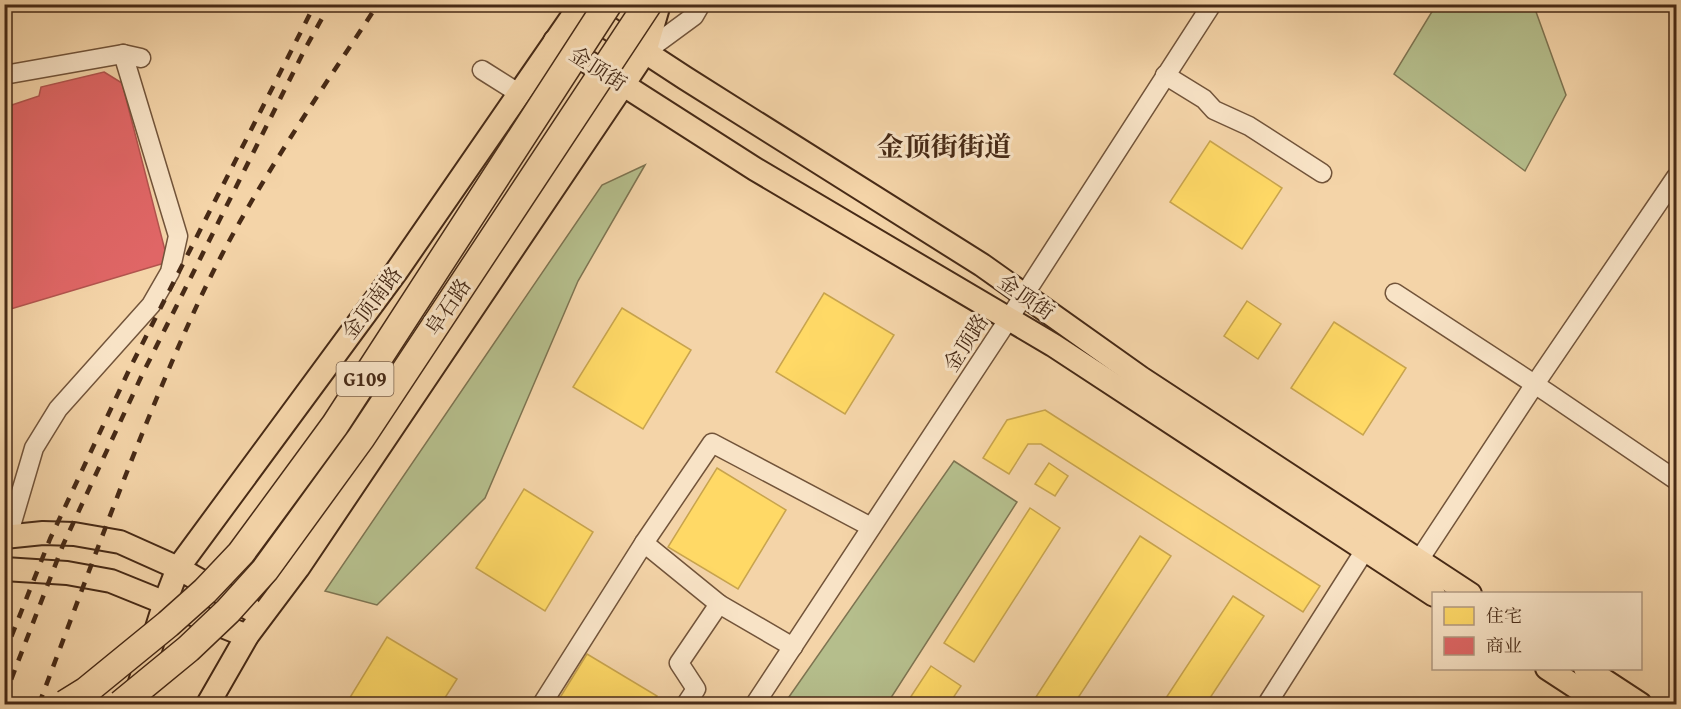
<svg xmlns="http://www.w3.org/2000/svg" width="1681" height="709" font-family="'Gentium Book Plus','Noto Serif SC',serif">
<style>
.green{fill:#b5be8c;stroke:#7e7451;stroke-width:1.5}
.homes{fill:#ffd966;stroke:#c8a44e;stroke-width:1.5}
.shops{fill:#e06666;stroke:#b2544e;stroke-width:1.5}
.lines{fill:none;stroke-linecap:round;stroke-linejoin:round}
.minor-casing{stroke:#72543a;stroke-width:21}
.major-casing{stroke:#472a16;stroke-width:26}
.minor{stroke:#f8e3c6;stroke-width:18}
.major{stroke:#f4d4a8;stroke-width:22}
.rail{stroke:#472a16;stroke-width:4.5;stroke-dasharray:10 10;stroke-linecap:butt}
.highway-bridge-casing{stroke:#472a16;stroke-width:30;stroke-linecap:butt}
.highway-bridge{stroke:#f4d4a8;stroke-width:27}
.labels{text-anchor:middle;stroke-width:6;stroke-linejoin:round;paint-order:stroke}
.shield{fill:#f8e3c6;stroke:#7c624b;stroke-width:1.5}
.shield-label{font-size:20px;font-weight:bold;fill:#472a16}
.street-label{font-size:21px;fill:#472a16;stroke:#f8e3c6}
.district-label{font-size:27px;font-weight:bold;fill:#472a16;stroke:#f8e3c6}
</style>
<rect width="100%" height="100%" fill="#f4d4a8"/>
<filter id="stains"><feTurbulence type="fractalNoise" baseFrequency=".00333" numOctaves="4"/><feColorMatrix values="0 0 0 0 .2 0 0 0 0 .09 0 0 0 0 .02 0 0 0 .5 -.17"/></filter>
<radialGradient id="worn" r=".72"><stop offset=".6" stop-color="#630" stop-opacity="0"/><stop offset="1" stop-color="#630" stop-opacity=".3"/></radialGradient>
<g class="green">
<polygon points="1436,5 1537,5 1535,9 1566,95 1525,171 1394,74"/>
<polygon points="645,165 578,281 485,498 377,605 325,591 602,185"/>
<polygon points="954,461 1017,502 887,704 784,704"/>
</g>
<g class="homes">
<polygon points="1210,141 1282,188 1242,249 1170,202"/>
<polygon points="824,293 894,335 845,414 776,372"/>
<polygon points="1247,301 1281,324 1258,359 1224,336"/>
<polygon points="622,308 691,350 643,429 573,387"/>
<polygon points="1334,322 1406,368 1363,435 1291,388"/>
<polygon points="1045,410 1320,586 1303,612 1041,444 1028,444 1009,474 983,458 1007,420"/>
<polygon points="1049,463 1068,476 1055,496 1035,484"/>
<polygon points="717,468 786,510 738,589 668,547"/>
<polygon points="524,489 593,532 545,611 476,568"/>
<polygon points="1030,508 1060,528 974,662 944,643"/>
<polygon points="1140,536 1171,556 1074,704 1041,704 1034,700"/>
<polygon points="1233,596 1264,616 1206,704 1162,704"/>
<polygon points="387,637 457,679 441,704 346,704"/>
<polygon points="587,654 657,696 651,704 556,704"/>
<polygon points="931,666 961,686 949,704 906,704"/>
</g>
<polygon class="shops" points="104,72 122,83 168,262 4,311 4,114 12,105 39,96 41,87"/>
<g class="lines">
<g class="minor-casing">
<g id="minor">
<polyline points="645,52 694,16 701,4"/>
<polyline points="482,70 520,94"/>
<polyline points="4,75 123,54 141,58"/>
<polyline points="1165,75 1204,99 1214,110 1249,126 1322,173"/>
<polyline points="1395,293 1548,393 1676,480"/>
<polyline points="8,536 34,448 58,409 151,305 170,272 178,236 123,54"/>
<polyline points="644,543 719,604"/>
<polyline points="1419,560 1535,384 1676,177"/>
<polyline points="542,704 644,543 712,443 871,527"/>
<polyline points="686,704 696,689 679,663 719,604 793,647"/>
<polyline points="755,704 1008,320 1212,4"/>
<polyline points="1267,704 1365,550"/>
</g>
</g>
<g class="major-casing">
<g id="major">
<polyline points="578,8 685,78 982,265 1141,378 1470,594"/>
<polyline points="555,41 755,169 1053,345 1434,595"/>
<polyline points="4,537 43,533 74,534 120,542 178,568 250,609"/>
<polyline points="4,569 67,573 111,581 247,636"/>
<polyline points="1547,668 1602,704"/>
<polyline points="1585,668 1640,704"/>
<polyline points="136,695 165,602 178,568 396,272 581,4"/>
<polyline points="208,704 247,636 298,568 623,85 645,52 659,4"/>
</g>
</g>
<use href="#minor" class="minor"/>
<use href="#major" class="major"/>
<g class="rail">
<polyline points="4,655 50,539 130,368 315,4"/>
<polyline points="4,698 63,545 142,375 305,49 330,4"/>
<path d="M39,704C90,570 138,434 198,303C247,197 314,102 378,4"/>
</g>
<g class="highway-bridge-casing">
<g id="highway-bridge">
<polyline points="65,704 86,691 168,624 205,591 241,553 335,425 608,4"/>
<polyline points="121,704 188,649 228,611 265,570 361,438 648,4"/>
</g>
</g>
<use href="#highway-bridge" class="highway-bridge"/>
</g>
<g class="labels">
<rect class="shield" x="336.5" y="362" width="57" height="34" rx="4.5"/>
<g class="shield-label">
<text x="365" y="386">G109</text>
</g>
<g class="street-label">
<text transform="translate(598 69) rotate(33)" y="7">金顶街</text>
<text transform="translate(1026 297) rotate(35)" y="7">金顶街</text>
<text transform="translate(372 303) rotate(-53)" y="7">金顶南路</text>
<text transform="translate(448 307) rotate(-56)" y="7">阜石路</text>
<text transform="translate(966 343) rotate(-57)" y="7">金顶路</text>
</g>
<g class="district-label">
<text x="944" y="156">金顶街街道</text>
</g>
</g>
<rect width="1681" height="709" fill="none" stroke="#f4d4a8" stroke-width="24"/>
<rect x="6" y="6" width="1669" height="697" fill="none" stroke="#472a16" stroke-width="3"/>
<rect x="12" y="12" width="1657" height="685" fill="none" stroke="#472a16" stroke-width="1.5"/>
<rect x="1432" y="592" width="210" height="78" fill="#f8e3c6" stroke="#b19980" stroke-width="1.5"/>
<rect x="1444" y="607" width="30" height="18" fill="#ffd966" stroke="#b19980" stroke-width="1.5"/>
<text x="1486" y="622" font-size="18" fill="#472a16">住宅</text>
<rect x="1444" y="637" width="30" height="18" fill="#e06666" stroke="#b19980" stroke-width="1.5"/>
<text x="1486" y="652" font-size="18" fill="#472a16">商业</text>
<rect width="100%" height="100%" filter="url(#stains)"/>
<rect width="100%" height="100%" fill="url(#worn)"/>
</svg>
